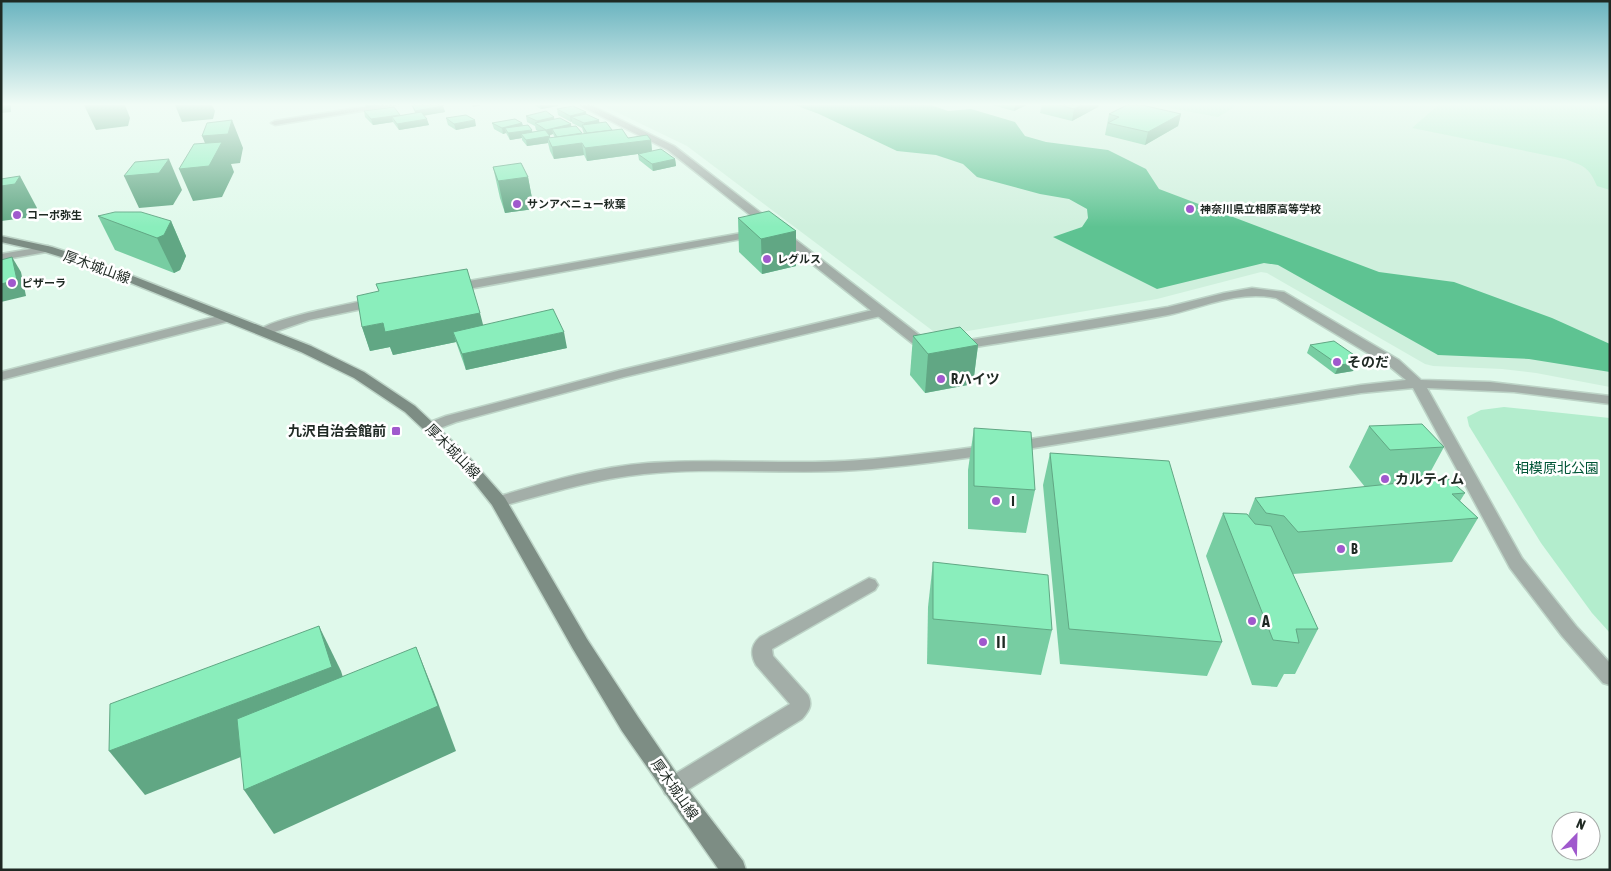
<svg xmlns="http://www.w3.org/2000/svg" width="1611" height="871" font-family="'Asap Condensed','Noto Sans JP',sans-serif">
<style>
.built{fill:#cff0dd}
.green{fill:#b3edcd}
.forest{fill:#5ec392}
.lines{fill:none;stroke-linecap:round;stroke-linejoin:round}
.minor-casing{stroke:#bdd4c7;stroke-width:3}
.tertiary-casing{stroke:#bdd4c7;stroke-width:3}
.secondary-casing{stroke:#bdd4c7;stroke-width:3}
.minor{fill:#a3aea8;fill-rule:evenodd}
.tertiary{fill:#a3aea8;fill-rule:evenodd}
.secondary{fill:#7d8d84;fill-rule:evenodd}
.wall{fill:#77cda2;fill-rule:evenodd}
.shaded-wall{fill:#61a784}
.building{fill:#8aeebc;stroke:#61a784}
.poi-dot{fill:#a059cd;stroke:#fff;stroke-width:2}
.labels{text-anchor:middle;stroke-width:5;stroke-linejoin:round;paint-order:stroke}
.far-poi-label{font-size:11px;font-weight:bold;fill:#1f2923;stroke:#fff;text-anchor:start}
.street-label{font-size:14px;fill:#1f2923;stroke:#fff}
.poi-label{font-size:14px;font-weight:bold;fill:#1f2923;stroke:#fff;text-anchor:start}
.park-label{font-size:14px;fill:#005536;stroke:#fff}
.near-poi-label{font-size:16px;font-weight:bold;fill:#1f2923;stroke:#fff;text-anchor:start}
</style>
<rect width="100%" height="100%" fill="#e0f9eb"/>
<polygon class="built" points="602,105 1610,105 1610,387 1536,373 1502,369 1433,366 1425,364 1267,273 1261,272 1157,299 950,334 933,331 687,146"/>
<g class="green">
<polygon points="1153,105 1238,105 1218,117"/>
<path d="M1438,105H1610V190L1597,186C1589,167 1584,166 1565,159L1412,128Z"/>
<polygon points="1504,407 1610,418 1610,633 1592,613 1541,543 1469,426 1467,417 1481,410"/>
</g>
<polygon class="forest" points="795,105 931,105 948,111 971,109 1015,122 1025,136 1046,142 1108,150 1146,169 1159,189 1379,272 1454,282 1552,318 1610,344 1610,372 1529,359 1438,355 1278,265 1264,263 1157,289 1053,237 1082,227 1088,218 1087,209 1069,199 1040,194 977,177 963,164 936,155 897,151 819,114"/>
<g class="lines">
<g class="minor-casing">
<g id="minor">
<polygon points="376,105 398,105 275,125 271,123 275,121"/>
<polygon points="759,230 763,231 764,233 763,235 452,292 446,288 452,284"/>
<polygon points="48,246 53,249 52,251 1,260 1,254"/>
<path d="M377,298L383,302L381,305L309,320L263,336L257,332C269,318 355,303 377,298Z"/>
<polygon points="881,308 885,309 887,312 885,315 624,377 456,422 435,430 425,430 423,427 425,424 446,416 621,370"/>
<polygon points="226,314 232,318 230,321 1,380 1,372"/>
<path d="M869,578L875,580L878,585L875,590L772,649L773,656L808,695C813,705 809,711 802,719L681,794L673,797L665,794L662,787L665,780L790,704L756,665C750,654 751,645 760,637Z"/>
</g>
</g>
<g class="tertiary-casing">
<g id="tertiary">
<polygon points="579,105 590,105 674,146 922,337 936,343 938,346 931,350 912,343 668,150"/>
<path d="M1252,288L1284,292L1399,360L1421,380L1490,382L1610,396V404L1514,392L1427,388L1522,558L1576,626L1610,663V685L1603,683L1562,636L1510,568L1413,388L1361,393C1198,418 1036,453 872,469C796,476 719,466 644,474C594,479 547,494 499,507L493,506L491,502L493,498C544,483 595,467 648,463C723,458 798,466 873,459C1036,443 1198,410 1361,385L1406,380L1389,366L1276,298C1239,290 1204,307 1168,315C1098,329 1027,338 957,350L950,346L957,342L1168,307L1224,293Z"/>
</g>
</g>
<g class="secondary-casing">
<polygon id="secondary" points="1,236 52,247 92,260 311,346 364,372 415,406 467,455 505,498 587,639 638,717 681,780 743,861 746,870 719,870 622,731 573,649 492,505 457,461 405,412 354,378 301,352 84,264 45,252 1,242"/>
</g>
<use href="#minor" class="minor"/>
<use href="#tertiary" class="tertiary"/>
<use href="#secondary" class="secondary"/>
</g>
<g class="wall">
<polygon points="412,105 443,106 445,112 424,115 429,125 399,130 393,122 373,125 365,117 364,111 400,116 415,113"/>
<polygon points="534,105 558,105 558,106 541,109"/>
<polygon points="992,105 1027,105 1014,111"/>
<polygon points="1042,105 1099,105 1098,107 1072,121 1040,113"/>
<path d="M557,109L586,112V114L600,123L612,130L628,138L651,140L652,151L675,159L676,166L653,171L639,160L638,154L587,161L584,155L554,159L550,151L548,143L527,146L522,140V138L510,140L506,133L503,134L494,129L492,123H522L523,125L532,132L538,131L536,130L535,126L527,122L526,116L554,119L571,126L582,134H584L582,128L572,123V121L571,122L558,115ZM553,134L555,138H550L549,135Z"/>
<polygon points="1109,114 1181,114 1178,126 1145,145 1105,135"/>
<polygon points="446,118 476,126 456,130 448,125"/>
<polygon points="493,167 528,177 534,209 505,213 500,198"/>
<polygon points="98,216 171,221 186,256 180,270 174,273 115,250"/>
<polygon points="738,218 796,231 796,266 762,274 739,252"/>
<polygon points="483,325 567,348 466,370 456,342 393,355 390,347 370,351 362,327"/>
<polygon points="913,336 978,345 973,384 925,393 910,375"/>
<polygon points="1310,345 1355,362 1356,363 1353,371 1335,374 1307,353"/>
<polygon points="1369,426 1444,447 1426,480 1465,493 1460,501 1478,518 1452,562 1293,574 1318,629 1295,674 1284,674 1277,687 1252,685 1206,556 1223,513 1248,516 1255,498 1365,487 1349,467"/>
<polygon points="974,428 1035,490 1026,533 968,529 968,470"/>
<polygon points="1050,453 1222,642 1207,676 1060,664 1043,485"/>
<polygon points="933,562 1052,630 1041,675 927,664 928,607"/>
</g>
<g class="shaded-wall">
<polygon points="1,105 11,105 11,112 1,113"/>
<polygon points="84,105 125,105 130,118 128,126 96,130"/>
<polygon points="175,105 212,105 215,111 213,119 182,122"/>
<polygon points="365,105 381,105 366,108"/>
<polygon points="472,105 482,105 473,107"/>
<polygon points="540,105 558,105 558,106 541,109"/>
<polygon points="1015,105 1027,105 1014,111"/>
<polygon points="1081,105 1099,105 1098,107 1072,121 1074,109"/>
<polygon points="443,106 445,112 417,117 415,111"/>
<polygon points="586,112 587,118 571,117 572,121 571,122 570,116"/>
<polygon points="1181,114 1178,126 1145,145 1148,132"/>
<polygon points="400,115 401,121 392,117 393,122 373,125 371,119"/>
<polygon points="554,117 555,123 538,125 537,121"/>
<polygon points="427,119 429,125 399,130 397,124"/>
<polygon points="232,120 243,148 240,163 231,164 234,172 222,197 193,201 179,169 212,160 202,136"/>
<polygon points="475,120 476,126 456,130 454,124"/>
<polygon points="599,120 600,126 585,130 584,123"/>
<polygon points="522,123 523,129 505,128 506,133 503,134 502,128"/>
<polygon points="571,124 572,130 555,134 552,128"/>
<polygon points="552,128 553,134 547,136 546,130"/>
<polygon points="532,130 533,137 521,134 522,138 510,140 508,133"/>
<polygon points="550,136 551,143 548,138 548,143 527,146 526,140"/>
<polygon points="651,140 652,152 587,161 585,148"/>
<polygon points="582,143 584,155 554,159 552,147"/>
<polygon points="169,159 182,190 173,205 139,208 124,176"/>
<polygon points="675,159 676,166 653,171 652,164"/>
<polygon points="20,176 37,208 33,217 1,221 1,186"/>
<polygon points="528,177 534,209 505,213 498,181"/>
<polygon points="171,221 186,256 180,270 174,273 157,238"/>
<polygon points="796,231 796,266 762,274 761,239"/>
<polygon points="12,257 21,272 26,296 1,302 1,284"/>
<polygon points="480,313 486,336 453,332 456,342 393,355 390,347 370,351 362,327 383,323"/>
<polygon points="564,332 567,348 466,370 462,354"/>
<polygon points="978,345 973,384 925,393 928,354"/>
<polygon points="1357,357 1354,363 1356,363 1353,371 1335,374 1339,365 1350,358"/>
<polygon points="319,626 341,671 354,712 145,795 109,751"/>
<polygon points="416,647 434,692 456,751 274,834 244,790"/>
</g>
<g class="building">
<polygon points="412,105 443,105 443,106 415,111"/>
<polygon points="1059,105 1081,105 1074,109"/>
<polygon points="1127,105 1142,105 1181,114 1148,132 1108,123 1119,117 1109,114"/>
<polygon points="573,106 586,112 570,116 557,109"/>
<polygon points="394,107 400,115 371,119 364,111"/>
<polygon points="546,111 554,117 537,121 526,116"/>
<polygon points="421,112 427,119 397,124 392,117"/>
<polygon points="586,114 599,120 584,123 571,117"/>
<polygon points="466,115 475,120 454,124 446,118"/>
<polygon points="560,118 571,124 546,130 535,123"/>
<polygon points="515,119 522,123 502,128 492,123"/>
<polygon points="232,120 228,134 202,136 207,123"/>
<polygon points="606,122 612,130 587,133 582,125"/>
<polygon points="528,125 532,130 508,133 505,128"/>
<polygon points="576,126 582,133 557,137 552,129"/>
<polygon points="622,129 628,138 647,135 651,140 585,148 582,143 552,147 548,138"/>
<polygon points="545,130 550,136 526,140 521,134"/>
<polygon points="222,142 209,166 179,169 194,144"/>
<polygon points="661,149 675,159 652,164 638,154"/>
<polygon points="169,159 159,173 124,176 135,162"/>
<polygon points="521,163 528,177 498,181 493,167"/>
<polygon points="20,176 15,184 1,186 1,179"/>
<polygon points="769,211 796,231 761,239 738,218"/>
<polygon points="115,212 141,212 171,221 164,235 157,238 98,216"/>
<polygon points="12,257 17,280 1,284 1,260"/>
<polygon points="467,269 480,313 385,332 383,323 362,327 357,296 379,291 376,284"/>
<polygon points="553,309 564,332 462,354 453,332"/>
<polygon points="960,327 978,345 928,354 913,336"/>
<polygon points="1334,341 1357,357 1350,358 1356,363 1339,365 1310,345"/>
<polygon points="1422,424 1444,447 1390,450 1369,426"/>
<polygon points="974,428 1031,432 1035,490 974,486"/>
<polygon points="1050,453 1169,461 1222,642 1069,629"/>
<polygon points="1447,478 1465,493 1452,494 1478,518 1298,532 1284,516 1266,513 1255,498"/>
<polygon points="1223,513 1247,514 1255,524 1271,526 1318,629 1296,629 1299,643 1273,640"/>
<polygon points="933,562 1048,575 1052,630 933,619"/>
<polygon points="319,626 332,667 109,751 110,704"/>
<polygon points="416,647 438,706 244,790 237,719"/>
</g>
<linearGradient id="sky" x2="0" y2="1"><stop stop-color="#69b3bf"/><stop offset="0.46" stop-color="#f1fcf6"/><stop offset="1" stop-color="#f1fcf6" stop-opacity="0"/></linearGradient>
<rect width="1611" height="227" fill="url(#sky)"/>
<g class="poi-dot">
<circle cx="517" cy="204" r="5"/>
<circle cx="1190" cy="209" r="5"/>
<circle cx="17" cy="215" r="5"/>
<circle cx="767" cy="259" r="5"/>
<circle cx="12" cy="283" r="5"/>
<circle cx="1337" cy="362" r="5"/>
<circle cx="941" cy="379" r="5"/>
<rect x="391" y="426" width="10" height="10" rx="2.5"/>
<circle cx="1385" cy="479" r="5"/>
<circle cx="996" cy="501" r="5"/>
<circle cx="1341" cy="549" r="5"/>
<circle cx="1252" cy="621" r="5"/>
<circle cx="983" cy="642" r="5"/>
</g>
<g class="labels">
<g class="far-poi-label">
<text x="527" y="208">サンアベニュー秋葉</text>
<text x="1200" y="213">神奈川県立相原高等学校</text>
<text x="27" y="219">コーポ弥生</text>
<text x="777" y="263">レグルス</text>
<text x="22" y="287">ピザーラ</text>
</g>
<g class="street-label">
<text transform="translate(97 267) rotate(20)" y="5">厚木城山線</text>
<text transform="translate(453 451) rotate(45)" y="5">厚木城山線</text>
<text transform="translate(675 789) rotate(55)" y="5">厚木城山線</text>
</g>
<g class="poi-label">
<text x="1347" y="367">そのだ</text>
<text x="951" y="384">Rハイツ</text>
<text x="386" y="436" text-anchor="end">九沢自治会館前</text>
<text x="1395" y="484">カルティム</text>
<text x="1006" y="506">Ⅰ</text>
<text x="1351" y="554">B</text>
</g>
<g class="park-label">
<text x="1557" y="473">相模原北公園</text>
</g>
<g class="near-poi-label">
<text x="1262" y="627">A</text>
<text x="993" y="648">Ⅱ</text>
</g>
</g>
<rect width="1611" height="871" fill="none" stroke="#1f2923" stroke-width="5"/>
<g transform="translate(1576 836) rotate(23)"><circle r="24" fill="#ffffff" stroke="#a5a9a7"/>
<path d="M0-4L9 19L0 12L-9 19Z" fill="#a059cd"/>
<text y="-8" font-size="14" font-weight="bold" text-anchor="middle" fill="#1f2923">N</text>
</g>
</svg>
